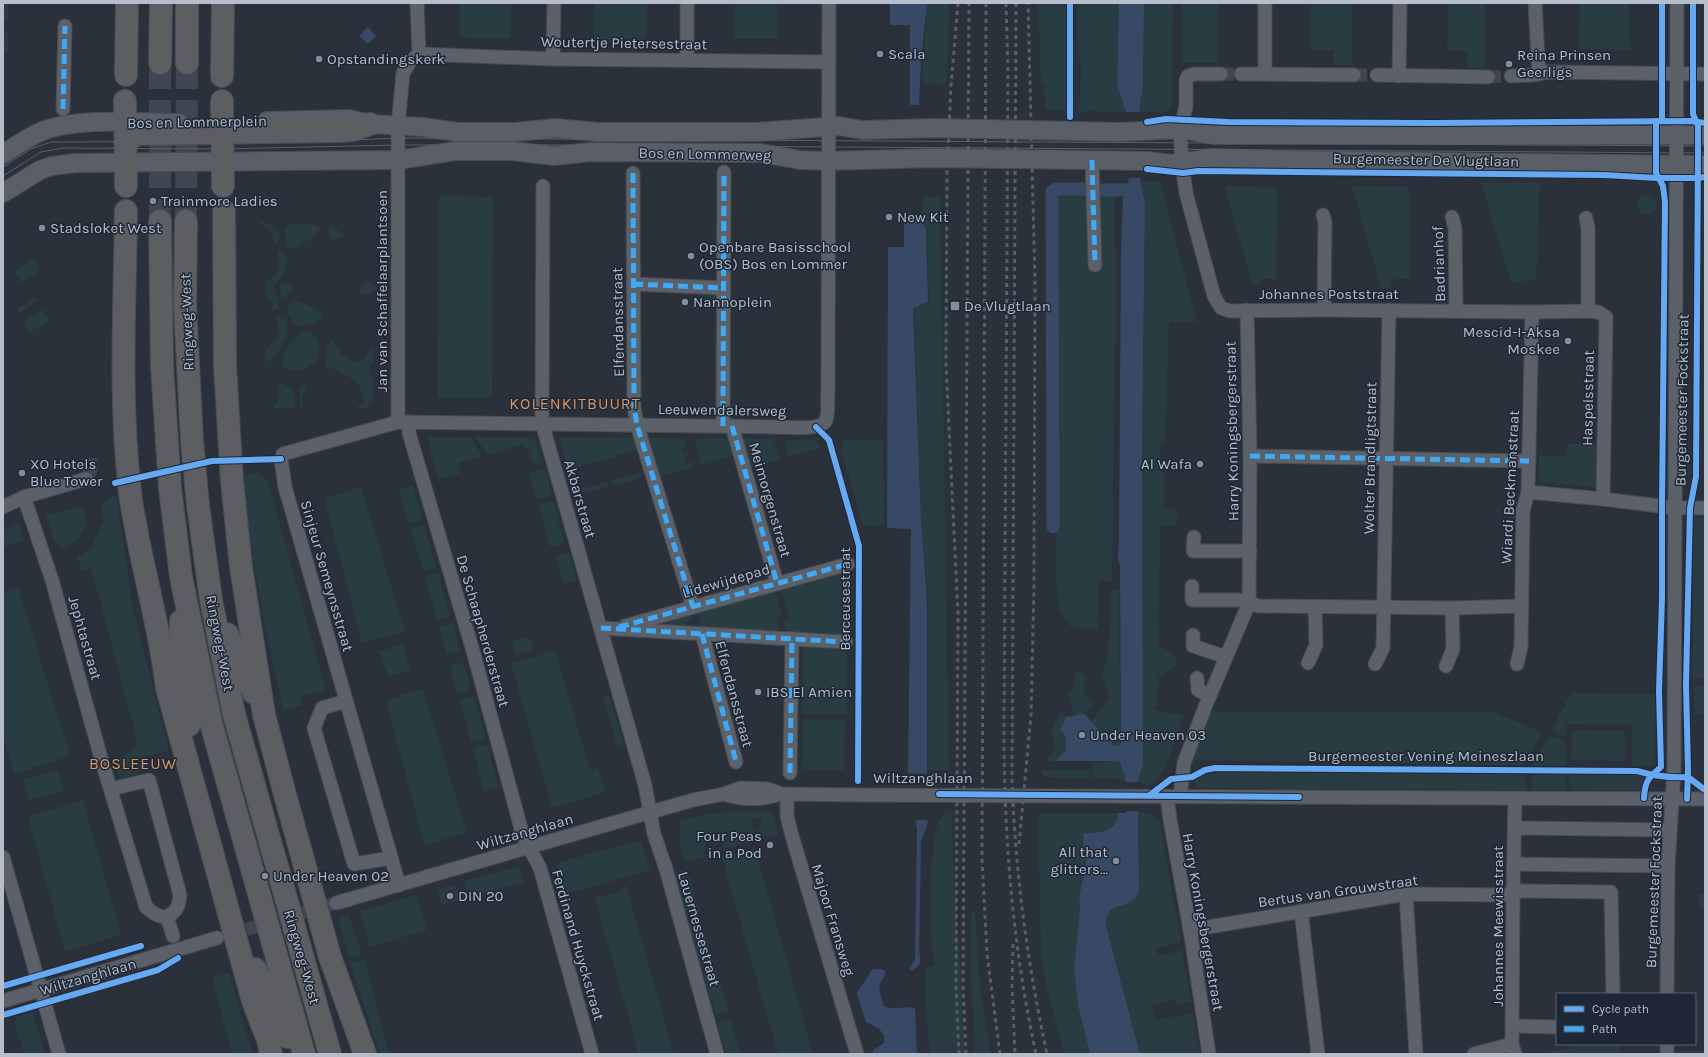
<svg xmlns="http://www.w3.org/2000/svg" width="1708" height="1057" font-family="Karla,sans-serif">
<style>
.green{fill:#283c41}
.water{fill:#374965}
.pier{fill:#2b313b}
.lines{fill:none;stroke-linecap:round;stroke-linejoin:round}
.canal{stroke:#374965;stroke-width:13}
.street-tunnel{stroke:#404651;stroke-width:13;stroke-dasharray:13 6;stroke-linecap:butt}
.highway-tunnel{stroke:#404651;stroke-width:22;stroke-dasharray:22 11;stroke-linecap:butt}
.street-casing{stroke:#474c53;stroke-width:15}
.secondary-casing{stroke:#474c53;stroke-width:20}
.highway-casing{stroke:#484e56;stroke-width:24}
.street{stroke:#5c6068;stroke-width:13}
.secondary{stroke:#5a5f67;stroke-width:18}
.highway{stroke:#5c5e62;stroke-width:22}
.tram{stroke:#5a5f66;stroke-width:1}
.rail{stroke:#5a5f66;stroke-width:3;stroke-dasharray:4 4;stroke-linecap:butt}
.quiet{stroke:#3fa9f5;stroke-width:5;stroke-dasharray:10 5;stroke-linecap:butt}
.cycleway-casing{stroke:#1e2736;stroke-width:8}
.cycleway{stroke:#66a8f1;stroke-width:6}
.poi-dot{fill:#858d99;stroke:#1e2736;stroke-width:1.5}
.labels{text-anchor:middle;stroke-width:3;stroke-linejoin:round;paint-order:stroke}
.street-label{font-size:15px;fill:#b6becb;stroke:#1e2736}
.poi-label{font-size:15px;fill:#b6becb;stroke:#1e2736;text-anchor:start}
.neighbourhood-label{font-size:16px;letter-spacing:1px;fill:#d99863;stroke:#1e2736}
</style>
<rect width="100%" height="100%" fill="#2b313b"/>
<g class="green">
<polygon points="8,3 9,21 3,24 3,4"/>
<polygon points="460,3 511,3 511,39 460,38"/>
<polygon points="594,3 647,3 646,40 594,39"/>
<polygon points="735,3 777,3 777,39 734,39"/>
<polygon points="927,3 950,3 946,84 922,83"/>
<polygon points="1038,3 1068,3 1069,110 1045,110 1044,85 1041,84"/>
<polygon points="1078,3 1119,3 1117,84 1126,112 1084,111 1079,113 1081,72 1078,41"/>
<polygon points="1144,3 1173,3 1172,103 1170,109 1165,112 1139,112 1143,87"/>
<rect x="1182" y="3" width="36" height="60"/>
<polygon points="1311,3 1352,3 1352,65 1333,65 1333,50 1311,50"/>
<polygon points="1448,3 1485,3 1485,67 1467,68 1467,51 1447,51"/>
<polygon points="1580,3 1629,3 1630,50 1578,49"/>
<polygon points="8,31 9,49 4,55 3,34"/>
<path d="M1141,181H1160L1197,322L1169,321L1165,441L1161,442L1160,473H1165L1164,508L1177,509V525H1161L1158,615L1159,646C1166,649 1183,657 1174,667C1171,671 1163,673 1159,676L1157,703L1154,710L1184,715C1179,729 1164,778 1153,784C1148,787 1142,783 1138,781L1143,764L1142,442L1145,203Z"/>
<polygon points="1481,182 1540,183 1536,280 1511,282"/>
<polygon points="1224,186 1278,188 1276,279 1262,279 1258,285 1253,286"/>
<polygon points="1352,186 1409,187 1409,279 1395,279 1390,282 1390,288 1381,288"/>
<polygon points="1055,191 1115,192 1116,312 1112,581 1099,581 1098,629 1071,627 1060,612 1056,582"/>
<circle cx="1647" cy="205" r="10"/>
<polygon points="439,196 493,197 492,398 437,398"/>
<polygon points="922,197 940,197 949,770 928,770 928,601 921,520 914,308 929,303 927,229 923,219"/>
<path d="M261,221L272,225L279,231L280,239L276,245H273C274,235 270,229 261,224Z"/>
<polygon points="293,223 312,224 320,226 321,229 312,238 292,250 287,245 284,233 287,226"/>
<polygon points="332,226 338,230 342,236 337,239 330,239 328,234 330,227"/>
<path d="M277,250L285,254L288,261L281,278L273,286C276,293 280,302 278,309L272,311L273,302L266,293L265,288L266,283L278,270L279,260Z"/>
<polygon points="33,260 40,270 21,283 14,272"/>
<path d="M367,281L371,282L378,289L370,294L361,295C358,290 362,283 367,281Z"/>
<polygon points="283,284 291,285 293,289 290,294 284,298 281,297 280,285"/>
<rect x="702" y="291" width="14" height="16"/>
<polygon points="35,297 38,301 19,313 17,309"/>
<path d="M293,299L317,309L322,314L321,319C315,324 302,328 295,325L289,315L287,305Z"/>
<polygon points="43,309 50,320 30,332 24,322"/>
<path d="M276,316L286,320C293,334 278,353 269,363L265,357V350C279,339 280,333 276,316Z"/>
<path d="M302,332C327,328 328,378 286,369L282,364C282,351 292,338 302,332Z"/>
<path d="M333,337C335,349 346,360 358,362L364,360L373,344V363H369L370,375H373V402H369V408L357,409V407L362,403C369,386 340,367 325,368L327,347Z"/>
<path d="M276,382C291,384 296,394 295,408H273C280,401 280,391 276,382Z"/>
<polygon points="302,385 307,385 301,401 303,408 300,408 300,390"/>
<polygon points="427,437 471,437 482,456 458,463 461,473 438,479"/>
<polygon points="476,437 534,437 542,462 533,464 527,448 524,448 523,445 487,455"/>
<polygon points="559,437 637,438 641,449 568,470"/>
<polygon points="645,437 684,439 687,446 682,448 683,454 689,453 689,455 684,457 686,463 692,462 693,467 658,477"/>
<polygon points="731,437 735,455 702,465 694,439"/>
<polygon points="739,438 774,439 780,459 746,469"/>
<polygon points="815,440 819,448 788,457 785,441"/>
<polygon points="844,440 883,440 884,526 863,525 841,450"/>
<polygon points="1567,444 1596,444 1596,487 1539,482 1539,456 1567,456"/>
<polygon points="544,468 552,495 537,499 529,473"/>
<path d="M258,472L268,481L326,690L300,697L302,705L283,710C266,633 250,555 243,476Z"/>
<polygon points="641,472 642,478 614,486 612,480"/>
<polygon points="607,482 608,487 583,494 581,489"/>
<polygon points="413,485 422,520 409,524 399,489"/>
<polygon points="361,487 405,631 362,643 324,498"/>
<path d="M116,495L134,614L169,750L147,756L146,765C138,774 134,776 122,777C117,772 115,769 116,761L131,751L136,745L133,725L91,568L82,571L77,557L91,549L104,521L100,504Z"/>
<polygon points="554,501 564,543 550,547 539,505"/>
<polygon points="83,507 87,524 79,538 66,549 54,541 46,514"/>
<polygon points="1705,517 1705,678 1693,680 1693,518"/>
<polygon points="15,523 20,526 24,541 3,547 3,531"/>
<polygon points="424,524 436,568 423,572 411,528"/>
<polygon points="569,552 577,581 564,584 555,556"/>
<polygon points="847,570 847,636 788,634 783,621 790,619 781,587"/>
<polygon points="438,573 450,616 437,620 425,576"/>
<polygon points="18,587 70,756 14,774 3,735 3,592"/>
<polygon points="1119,589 1120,745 1113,746 1111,741 1091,721 1110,699 1102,677 1108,654 1111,591"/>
<polygon points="775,590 783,616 777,618 780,634 694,631 693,625 700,623 698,612"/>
<polygon points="691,613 692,620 685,622 687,630 650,626"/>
<polygon points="453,623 460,651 447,654 439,626"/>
<polygon points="529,637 534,650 516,655 512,642"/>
<polygon points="403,645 410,671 388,677 379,651"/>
<polygon points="803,648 847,649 847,715 802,714"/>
<polygon points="555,650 590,770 598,768 606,792 552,808 511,664"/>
<polygon points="463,662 471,690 457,694 450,666"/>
<polygon points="1075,672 1085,674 1084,695 1095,702 1084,714 1074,715 1068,694 1074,687"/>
<polygon points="1705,686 1705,714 1694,714 1694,687"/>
<polygon points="423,689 467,833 424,845 386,700"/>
<polygon points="1571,693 1656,694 1655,765 1632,766 1632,725 1567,724 1565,737 1552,730"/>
<polygon points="609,694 624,746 617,748 603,696"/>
<polygon points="474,696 486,738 471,742 460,699"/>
<polygon points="1208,712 1493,712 1542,732 1525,765 1191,760"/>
<path d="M1061,713L1066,717L1060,729L1066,737V750L1055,761H1044L1056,748C1048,732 1053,727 1061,713Z"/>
<polygon points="803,719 845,720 844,770 802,769"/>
<polygon points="1572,730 1625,731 1625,761 1571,760"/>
<polygon points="1550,735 1566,741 1566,765 1533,765"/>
<polygon points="487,744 499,787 484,791 473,748"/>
<polygon points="1110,761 1120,762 1126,781 1110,778 1093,778 1093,764"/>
<polygon points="58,770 64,791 29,800 23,779"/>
<polygon points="1043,770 1089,770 1090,778 1043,777"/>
<polygon points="1211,770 1523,771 1525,773 1526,790 1195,788 1195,777"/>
<polygon points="1565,771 1565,790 1532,791 1532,777 1534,773"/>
<polygon points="1569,772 1636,773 1646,775 1642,790 1573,791 1572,788 1569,787"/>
<polygon points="83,800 121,935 65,952 28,817"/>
<polygon points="944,811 951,811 965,1054 930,1054 925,1006 925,967 935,966 931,938 931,868 935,831"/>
<path d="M773,812L778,835L767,839L757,832L763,817L751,819L756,840L724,849L718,832L707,835L703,857L690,861L684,858L679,841L680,822C708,809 743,813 773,812Z"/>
<path d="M1138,812C1146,812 1153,813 1159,820L1181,942L1157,949L1159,956L1182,950L1191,1002L1176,1005L1174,999L1151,1006L1155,1019L1193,1014L1200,1054L1188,1053L1140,1054L1105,926V919L1109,911L1130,902L1139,894L1140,830Z"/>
<path d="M1038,813H1118V820C1109,832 1098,833 1085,833C1081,844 1086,853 1086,864C1085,879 1077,892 1080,907L1074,969L1078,1005L1090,1054H1064L1045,981L1041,954Z"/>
<polygon points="638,841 641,843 650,870 564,895 557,866 560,862"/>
<polygon points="755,848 813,1054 778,1054 722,858 749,852 750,850"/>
<polygon points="519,866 524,882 469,897 464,881"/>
<polygon points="687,869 700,912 687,915 674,873"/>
<polygon points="456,885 460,900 442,905 438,889"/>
<polygon points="626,885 674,1054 639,1054 594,895 596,894 600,897 621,891 622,887"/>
<rect x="1699" y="894" width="6" height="15"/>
<polygon points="417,895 427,930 370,947 360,911"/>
<polygon points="975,911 981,997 991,1054 975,1054 971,978 971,913"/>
<polygon points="349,915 362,955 349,958 339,919"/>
<polygon points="700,919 713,962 700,966 687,923"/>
<polygon points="365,960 382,1029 390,1054 380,1054 353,972 352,962"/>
<polygon points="716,968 729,1011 716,1015 703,972"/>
<polygon points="229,972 252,1054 232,1054 212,978"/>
<polygon points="33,1012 45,1054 24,1054 14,1023 17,1017"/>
<polygon points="730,1019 740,1054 726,1054 717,1023"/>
<polygon points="1574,1044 1619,1044 1619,1054 1551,1054 1550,1051 1574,1048"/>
<rect x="1673" y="1051" width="32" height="3"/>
</g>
<g class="water">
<polygon points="890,3 927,3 921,59 919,105 910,105 910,25 890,25"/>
<path d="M1119,3H1144L1143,87L1139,112L1140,178L1145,203L1142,442L1143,764L1138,781L1139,891C1136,905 1119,904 1109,911L1105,923L1140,1054H1090L1078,1005L1074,969L1080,907C1077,892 1085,879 1086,864C1086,853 1081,844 1084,833C1100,833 1117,831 1118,813H1126V781L1120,762L1110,761H1055L1066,750V737L1060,729L1066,717L1084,714L1111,741L1113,746L1121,745L1120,566L1118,558L1119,536L1121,253L1123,197L1129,178L1126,112L1117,84Z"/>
<polygon points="368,27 376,36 368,44 359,36"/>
<polygon points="904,218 921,218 926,229 928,302 913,308 921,520 927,601 927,774 908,773 911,529 887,528 888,247 904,247"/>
<path d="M917,820H926L928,822L921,842L919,951C921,962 922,964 912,971L909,969L915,959L917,828L915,822Z"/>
<path d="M875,969H883L886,972C877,990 878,987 884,1006C893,1012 905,1004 915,1009L917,1054H873V1050L884,1043V1035L879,1029L866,1022L857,993L872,970Z"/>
</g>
<g class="pier">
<polygon points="1124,112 1141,112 1142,178 1127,178"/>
<polygon points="1124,782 1140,782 1140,811 1119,811 1124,811"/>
</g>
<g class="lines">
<g class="canal">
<polyline points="1099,190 1130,190"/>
<polyline points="1053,527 1052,191 1056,189 1086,189"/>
</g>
<g class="street-tunnel">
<polyline points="1221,74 1241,74"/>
<polyline points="1354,75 1377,75"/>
<polyline points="1488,77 1511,76"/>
<polyline points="86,479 91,470 91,458"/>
<polyline points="228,935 336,903"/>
</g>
<g class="highway-tunnel">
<polyline points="160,221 160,63"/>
<polyline points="186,221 187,63"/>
</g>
<g class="street-casing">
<g id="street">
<polyline points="1535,3 1539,74"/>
<polyline points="419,54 553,59 829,62"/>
<polyline points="553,59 554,3"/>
<polyline points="687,59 687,3"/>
<polyline points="1265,73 1265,3"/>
<polyline points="1221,74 1195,74 1188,76 1186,80 1186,107 1180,129 1182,164 1186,193 1214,296 1221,308 1230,311 1324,310 1532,312 1588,311 1598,312 1606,317 1603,499"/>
<polyline points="1241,74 1354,75"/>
<polyline points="1377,75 1488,77"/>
<polyline points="1399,76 1400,3"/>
<polyline points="1511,76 1532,75 1549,72 1705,74"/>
<polyline points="63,109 65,26"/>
<polyline points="1092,160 1095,265"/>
<polyline points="633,173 634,407 637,425 693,607"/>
<polyline points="543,186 542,423 645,785 654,834 666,869 717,1054"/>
<polyline points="1323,215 1325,222 1324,310"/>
<polyline points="1452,217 1455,228 1456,311"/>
<polyline points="1586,218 1588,228 1588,311"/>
<polyline points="633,284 724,288"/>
<polyline points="398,422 398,126 403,73 410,62 419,54 417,3"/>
<polyline points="409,422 409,433 473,651 523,836 540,868 592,1054"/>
<polyline points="723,426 724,172"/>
<polyline points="732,426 777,583"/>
<polyline points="1250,456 1529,461"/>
<polyline points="1528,492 1603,499 1675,508 1705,508"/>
<path d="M24,497L52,580L101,758L146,907C153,913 158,917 167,917L173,936"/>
<polyline points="3,507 24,497 86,479"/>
<polyline points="1194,537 1193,551 1250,551"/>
<polyline points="1192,586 1192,600 1239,600 1259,606 1452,608 1522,606"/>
<polyline points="625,626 848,564"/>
<polyline points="601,628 846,642"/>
<polyline points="702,634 736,762"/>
<polyline points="1193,635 1193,646 1226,657"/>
<polyline points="1308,663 1316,645 1315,607"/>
<polyline points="1375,664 1383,648 1389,310"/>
<polyline points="1517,664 1521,647 1523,511 1528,492 1532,312"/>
<polyline points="1446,666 1453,649 1452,608"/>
<polyline points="1197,678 1198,690 1210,696"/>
<polyline points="346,701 322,708 314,728 354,864 391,858"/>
<polyline points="790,773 792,639"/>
<path d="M111,789L149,780L180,895C179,906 177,911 167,917"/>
<path d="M724,794C743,800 763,800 781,794"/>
<polyline points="787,794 787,816 792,836 857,1054"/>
<polyline points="1167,796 1170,820 1190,930 1209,1054"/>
<polyline points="1180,796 1184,763 1205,707 1249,603 1250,456 1247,310"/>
<polyline points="1515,828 1670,830"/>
<polyline points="3,857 59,1054"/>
<polyline points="1514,864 1668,866"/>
<path d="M399,885L285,487L281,459L283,454L398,422L775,427C786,427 822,431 826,420C829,413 827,400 828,392L829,3"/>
<polyline points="1406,894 1416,1054"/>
<polyline points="336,903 651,812 693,800 724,794 740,788 768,789 782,794 858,795 1705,799"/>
<polyline points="1301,911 1318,1054"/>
<polyline points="1190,930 1406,894 1504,895 1523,891 1611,892 1613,994"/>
<polyline points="1667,994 1668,866 1674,770 1677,3"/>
<polyline points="3,1001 217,938"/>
<polyline points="1513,1026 1557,1027"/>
<polyline points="1667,1044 1667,1054"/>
<polyline points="1474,1054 1512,1044"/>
<polyline points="1515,1054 1512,1044 1513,894 1515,798"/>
</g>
</g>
<g class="secondary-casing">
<g id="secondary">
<polyline points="267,121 349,119 370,124 423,127 457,132 516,132 555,128 598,132 755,132 839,126 862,130 933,128 1120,132 1180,129 1214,135 1705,135"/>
<path d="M3,154C16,146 31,135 45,130C84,117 138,123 179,123"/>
<polyline points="3,193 40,170 52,166 75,163 398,160 455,151 512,151 554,156 591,152 761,153 800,160 827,161 932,158 1012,159 1147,161 1172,164 1212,158 1276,160 1705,165"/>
</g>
</g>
<g class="highway-casing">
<g id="highway">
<polyline points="160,63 161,3"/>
<polyline points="187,63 187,3"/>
<polyline points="126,75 127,3"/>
<polyline points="222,76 223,3"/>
<polyline points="125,101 126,186"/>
<polyline points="222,101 223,186"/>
<polyline points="126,142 132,137 138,134 341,131 353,130 370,124"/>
<path d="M126,211C125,305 119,399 130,492C131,506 135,520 137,534C147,585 161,636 167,688L253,1001L266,1035"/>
<polyline points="224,211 225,366 232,481 241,567 264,715 284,791 330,957 365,1054"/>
<polyline points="160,221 162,366 170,488 181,577 211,723 304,1054"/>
<polyline points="186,221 185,307 192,441 198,505 211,600 234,714 330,1054"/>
<polyline points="181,621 180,664 189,725"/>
<polyline points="227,634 254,693"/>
<polyline points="255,969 288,1037"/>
<polyline points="264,1020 271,1054"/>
</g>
</g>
<use href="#street" class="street"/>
<use href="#secondary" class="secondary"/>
<use href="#highway" class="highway"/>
<g class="tram">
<polyline points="329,141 398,138 1705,146"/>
<polyline points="3,167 31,149 51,142 297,141"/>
<polyline points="3,176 41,152 63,148 218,149 398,145 554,145 1705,153"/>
</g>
<g class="rail">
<polyline points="958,3 951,86 947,169 946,366 958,614 956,987 959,1054"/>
<polyline points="986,3 982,859 987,954 1000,1054"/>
<path d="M1006,3L1008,71L1004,731C1004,840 1013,948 1036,1054"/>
<path d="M1016,3L1012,777C1015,871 1027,962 1047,1054"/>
<polyline points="1019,844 1031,715 1034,586 1035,281 1028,3"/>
<polyline points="1013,944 1012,986 1015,1054"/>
<polyline points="966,1054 963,987 969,3"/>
</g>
<g class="quiet">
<polyline points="63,109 65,26"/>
<polyline points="1092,160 1095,265"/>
<polyline points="633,173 634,407 637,425 693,607"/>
<polyline points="633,284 724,288"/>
<polyline points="723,426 724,172"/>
<polyline points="732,426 777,583"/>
<polyline points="1250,456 1529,461"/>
<polyline points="619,627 848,564"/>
<polyline points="601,628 846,642"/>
<polyline points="702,634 736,762"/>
<polyline points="790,773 792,639"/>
</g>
<g class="cycleway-casing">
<g id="cycleway">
<polyline points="1070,117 1070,3"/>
<polyline points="1662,121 1662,3"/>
<polyline points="1147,122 1166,119 1228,122 1433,123 1691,121 1705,123"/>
<polyline points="1147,169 1183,173 1198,171 1604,175 1657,178 1698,178 1704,177"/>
<polyline points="816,427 829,440 859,546 858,781"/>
<polyline points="115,483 212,461 281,459"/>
<polyline points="939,794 1299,797"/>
<path d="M1150,795L1171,779L1192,777L1205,770L1215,768L1637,771C1654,776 1670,778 1688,777L1705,790"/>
<path d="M1644,798C1645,781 1648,778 1661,767L1659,691L1662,598V506L1665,202L1663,186L1656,173V121"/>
<polyline points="1687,799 1688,770 1686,685 1690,508 1696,477 1698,153 1698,126 1693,114 1693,3"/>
<polyline points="3,986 141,946"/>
<polyline points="3,1015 158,970 178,958"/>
</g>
</g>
<use href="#cycleway" class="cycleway"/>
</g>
<g class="poi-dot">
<circle cx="880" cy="54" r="4"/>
<circle cx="319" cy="59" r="4"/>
<circle cx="1509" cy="64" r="4"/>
<circle cx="153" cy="201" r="4"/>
<circle cx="889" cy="217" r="4"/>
<circle cx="42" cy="228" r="4"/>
<circle cx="691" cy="256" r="4"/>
<circle cx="685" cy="302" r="4"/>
<rect x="950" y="301" width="10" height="10" rx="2"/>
<circle cx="1568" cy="341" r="4"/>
<circle cx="1200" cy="464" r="4"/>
<circle cx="22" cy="473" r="4"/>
<circle cx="758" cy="692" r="4"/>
<circle cx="1082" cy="735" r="4"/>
<circle cx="770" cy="845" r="4"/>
<circle cx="1116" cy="861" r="4"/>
<circle cx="265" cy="876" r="4"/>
<circle cx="450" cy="896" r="4"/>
</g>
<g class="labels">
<g class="street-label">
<text transform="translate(624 43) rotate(1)" y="5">Woutertje Pietersestraat</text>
<text transform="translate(197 122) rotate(-1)" y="5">Bos en Lommerplein</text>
<text transform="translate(705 154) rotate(1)" y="5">Bos en Lommerweg</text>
<text transform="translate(1426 160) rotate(1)" y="5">Burgemeester De Vlugtlaan</text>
<text transform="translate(1439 264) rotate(-92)" y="5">Badrianhof</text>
<text transform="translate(382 291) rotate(-90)" y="5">Jan van Schaffelaarplantsoen</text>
<text x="1329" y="299">Johannes Poststraat</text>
<text transform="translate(187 322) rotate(-92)" y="5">Ringweg-West</text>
<text transform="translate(618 322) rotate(-91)" y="5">Elfendansstraat</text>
<text transform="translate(1588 398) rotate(-89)" y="5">Haspelsstraat</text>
<text transform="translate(1682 400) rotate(-89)" y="5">Burgemeester Fockstraat</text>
<text transform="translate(722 410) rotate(1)" y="5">Leeuwendalersweg</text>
<text transform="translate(1232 431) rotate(-91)" y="5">Harry Koningsbergerstraat</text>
<text transform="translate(1370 458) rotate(-89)" y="5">Wolter Brandligtstraat</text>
<text transform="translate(1510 487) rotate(-87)" y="5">Wiardi Beckmanstraat</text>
<text transform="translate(580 499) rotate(74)" y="5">Akbarstraat</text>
<text transform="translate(770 500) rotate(74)" y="5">Meimorgenstraat</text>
<text transform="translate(327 576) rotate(74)" y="5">Sinjeur Semeynsstraat</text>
<text transform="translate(726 581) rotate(-16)" y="5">Lidewijdepad</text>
<text transform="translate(845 599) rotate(-90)" y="5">Berceusestraat</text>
<text transform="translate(483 631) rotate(74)" y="5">De Schaapherderstraat</text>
<text transform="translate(85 638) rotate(74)" y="5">Jephtastraat</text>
<text transform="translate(220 643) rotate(79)" y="5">Ringweg-West</text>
<text transform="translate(734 694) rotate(75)" y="5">Elfendansstraat</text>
<text x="1426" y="761">Burgemeester Vening Meineszlaan</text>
<text x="923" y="783">Wiltzanghlaan</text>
<text transform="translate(525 832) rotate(-16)" y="5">Wiltzanghlaan</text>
<text transform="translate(1654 882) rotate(-88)" y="5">Burgemeester Fockstraat</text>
<text transform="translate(1338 891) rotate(-8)" y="5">Bertus van Grouwstraat</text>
<text transform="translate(833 920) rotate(73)" y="5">Majoor Fransweg</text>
<text transform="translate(1203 922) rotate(80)" y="5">Harry Koningsbergerstraat</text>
<text transform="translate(1498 926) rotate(-90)" y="5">Johannes Meewisstraat</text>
<text transform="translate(699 929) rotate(74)" y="5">Lauernessestraat</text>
<text transform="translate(578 945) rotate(74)" y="5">Ferdinand Huyckstraat</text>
<text transform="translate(302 957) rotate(74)" y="5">Ringweg-West</text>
<text transform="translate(88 977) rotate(-16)" y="5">Wiltzanghlaan</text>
</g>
<g class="poi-label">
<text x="888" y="59">Scala</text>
<text x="1517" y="60">Reina Prinsen<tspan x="1517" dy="17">Geerligs</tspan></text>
<text x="327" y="64">Opstandingskerk</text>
<text x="161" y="206">Trainmore Ladies</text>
<text x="897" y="222">New Kit</text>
<text x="50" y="233">Stadsloket West</text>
<text x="699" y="252">Openbare Basisschool<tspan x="699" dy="17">(OBS) Bos en Lommer</tspan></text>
<text x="693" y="307">Nannoplein</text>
<text x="964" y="311">De Vlugtlaan</text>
<text x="1560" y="337" text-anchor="end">Mescid-I-Aksa<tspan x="1560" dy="17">Moskee</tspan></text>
<text x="30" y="469">XO Hotels<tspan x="30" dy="17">Blue Tower</tspan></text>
<text x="1192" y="469" text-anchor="end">Al Wafa</text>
<text x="766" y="697">IBS El Amien</text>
<text x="1090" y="740">Under Heaven 03</text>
<text x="762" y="841" text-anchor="end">Four Peas<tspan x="762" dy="17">in a Pod</tspan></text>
<text x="1108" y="857" text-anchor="end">All that<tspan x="1108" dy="17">glitters...</tspan></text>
<text x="273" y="881">Under Heaven 02</text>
<text x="458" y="901">DIN 20</text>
</g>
<g class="neighbourhood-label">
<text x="575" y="409">KOLENKITBUURT</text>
<text x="133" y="769">BOSLEEUW</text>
</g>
</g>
<rect width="1708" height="1057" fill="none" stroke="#b6becb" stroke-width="8"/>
<rect x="1556" y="993" width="140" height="52" fill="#1e2736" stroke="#5b6372"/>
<rect x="1564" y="1006" width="20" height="6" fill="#66a8f1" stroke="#5b6372"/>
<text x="1592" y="1013" font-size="12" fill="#b6becb">Cycle path</text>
<rect x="1564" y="1026" width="20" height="6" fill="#3fa9f5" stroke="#5b6372"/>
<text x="1592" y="1033" font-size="12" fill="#b6becb">Path</text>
</svg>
